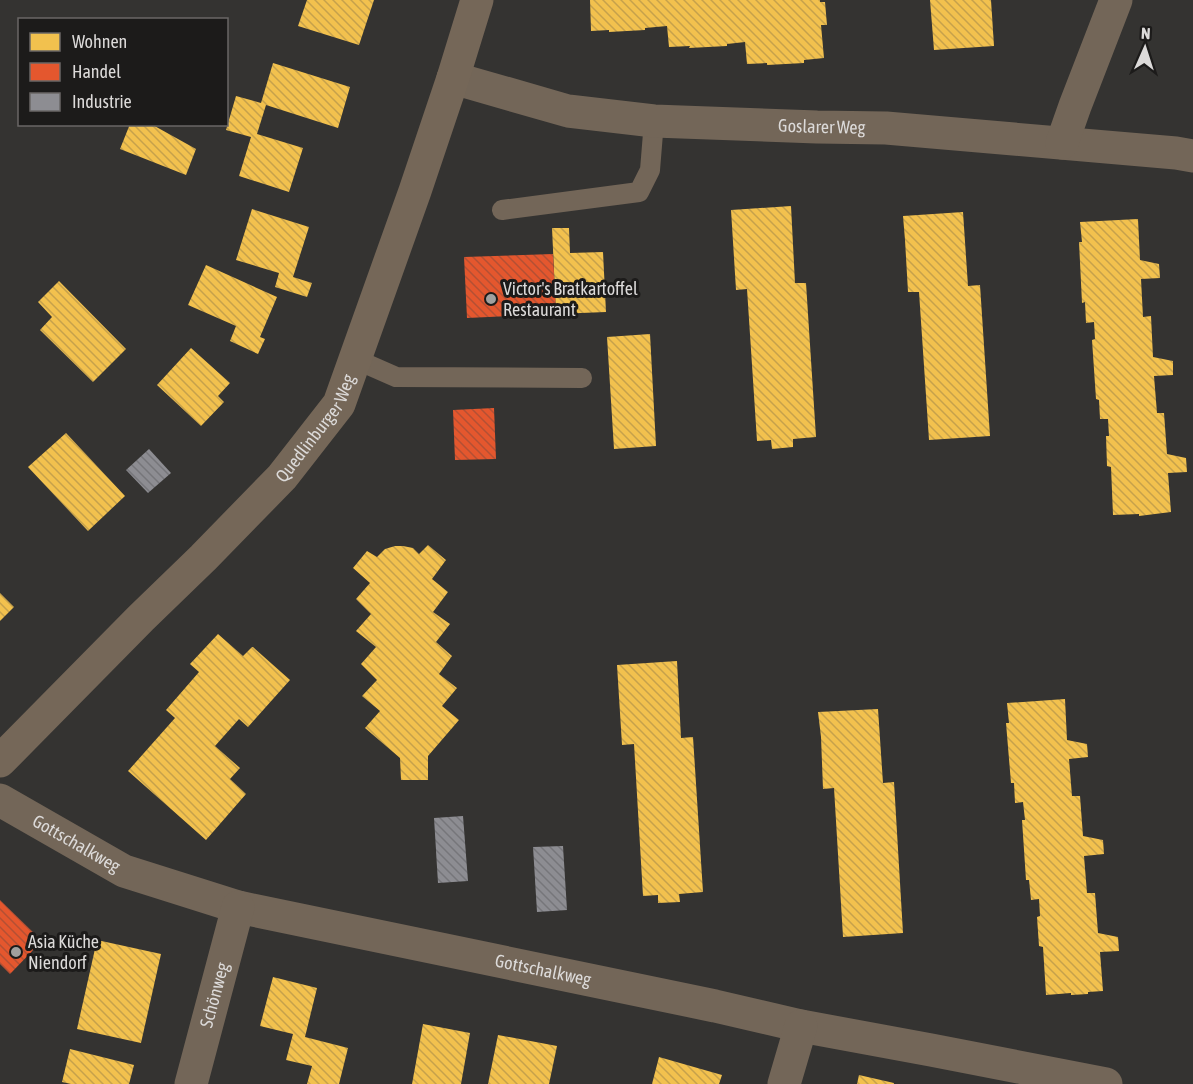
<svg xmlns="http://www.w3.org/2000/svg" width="1193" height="1084" font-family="'Asap Condensed',sans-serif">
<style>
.homes{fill:url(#homes-back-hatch)}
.shops{fill:url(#shops-back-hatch)}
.industry{fill:url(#industry-back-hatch)}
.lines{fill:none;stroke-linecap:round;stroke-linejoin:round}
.lane{stroke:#736658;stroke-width:20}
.street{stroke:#736658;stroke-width:33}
.secondary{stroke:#756758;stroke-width:33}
.poi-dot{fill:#a1a09e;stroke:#1c1b1a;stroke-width:2}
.labels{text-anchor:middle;stroke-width:6;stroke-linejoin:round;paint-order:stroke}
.street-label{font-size:18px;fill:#dcdad9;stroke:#1c1b1a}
.poi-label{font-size:18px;fill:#dcdad9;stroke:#1c1b1a;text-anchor:start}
</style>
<defs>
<pattern id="homes-back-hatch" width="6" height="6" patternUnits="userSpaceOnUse" patternTransform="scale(1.5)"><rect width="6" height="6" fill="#f2c14e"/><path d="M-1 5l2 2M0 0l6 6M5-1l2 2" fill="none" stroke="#c6a14b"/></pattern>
<pattern id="shops-back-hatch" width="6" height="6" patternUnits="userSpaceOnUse" patternTransform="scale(1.5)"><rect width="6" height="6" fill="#e4572e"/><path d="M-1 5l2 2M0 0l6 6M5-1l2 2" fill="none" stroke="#b35034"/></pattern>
<pattern id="industry-back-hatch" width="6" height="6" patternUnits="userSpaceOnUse" patternTransform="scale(1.5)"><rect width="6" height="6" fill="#8d8d92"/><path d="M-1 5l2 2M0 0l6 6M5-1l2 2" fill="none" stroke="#76767a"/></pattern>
</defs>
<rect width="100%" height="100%" fill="#343331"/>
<g class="homes">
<polygon points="307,0 374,0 359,45 298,26"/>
<polygon points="590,0 820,0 820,2 825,2 827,25 821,25 824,58 804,60 804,63 767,65 767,63 747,64 745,42 727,44 727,46 689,48 690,46 669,47 667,26 645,28 645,30 609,32 609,30 591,31"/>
<polygon points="930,0 991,0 994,46 934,50"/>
<polygon points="273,63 350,87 338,128 266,105 257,134 303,148 289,192 239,176 251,137 226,130 236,96 261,103"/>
<polygon points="130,124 151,124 196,149 186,175 120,149"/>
<polygon points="791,206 795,283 806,283 816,437 793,439 793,447 772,449 771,440 757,441 747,289 736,290 731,210"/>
<polygon points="252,209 309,227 293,277 312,283 307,297 275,287 279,273 236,260"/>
<polygon points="963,212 968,286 980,285 990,436 929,440 919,292 908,292 905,240 903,216"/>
<polygon points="1138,219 1140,260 1159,264 1160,278 1141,279 1143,317 1151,316 1153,357 1173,361 1173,375 1154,376 1157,413 1164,413 1167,454 1186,458 1187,472 1168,473 1171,512 1139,516 1139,514 1113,515 1111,467 1107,466 1106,436 1109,436 1108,419 1100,419 1099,400 1096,399 1092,340 1095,339 1094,322 1086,323 1085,302 1082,303 1079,242 1082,242 1080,222"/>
<polygon points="552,228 569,228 570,253 603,252 606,312 556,314"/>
<polygon points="206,265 277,297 260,337 265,339 258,354 230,341 236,326 188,305"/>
<polygon points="59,281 126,349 93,382 40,330 52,317 38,302"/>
<polygon points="650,334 656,446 614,449 607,337"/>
<polygon points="191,348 230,383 218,396 224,402 201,426 157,385"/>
<polygon points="66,433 125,496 88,531 28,467"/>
<polygon points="428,545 446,560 432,579 448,592 433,612 450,624 436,642 452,656 439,674 457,688 442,706 459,720 428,756 428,780 401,780 400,758 365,728 380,711 362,696 377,680 361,664 376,647 356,631 371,614 356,599 370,583 353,568 367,551 377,557 385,549 395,546 403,546 413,548 419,554"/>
<polygon points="0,593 14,607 0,621"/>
<polygon points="218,634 243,656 252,647 253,647 290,680 248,727 239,719 215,746 240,768 230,779 246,794 206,840 128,771 175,718 166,710 199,672 190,664"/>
<polygon points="677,661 681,738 693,737 703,892 679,894 680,902 658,903 658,895 643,896 634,744 622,745 617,665"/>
<polygon points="1065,699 1067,740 1087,744 1088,757 1069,759 1072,796 1080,796 1083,836 1103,840 1104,854 1084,856 1087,893 1095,893 1098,933 1118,937 1119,951 1100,952 1103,991 1088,992 1088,994 1071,995 1071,993 1046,995 1043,947 1039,946 1037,917 1040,916 1039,899 1031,900 1029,880 1026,880 1022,820 1025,820 1023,802 1015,803 1014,783 1011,783 1006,723 1009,723 1007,703"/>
<polygon points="878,709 883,783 894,782 903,933 843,937 834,788 823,789 821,737 818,712"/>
<polygon points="97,940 161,954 141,1043 77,1029"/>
<polygon points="273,977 317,988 305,1037 348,1048 339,1084 307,1084 312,1066 286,1060 293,1034 260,1026"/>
<polygon points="423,1024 470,1033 461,1084 412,1084"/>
<polygon points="498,1035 557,1046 549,1084 488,1084"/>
<polygon points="70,1049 134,1065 129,1084 71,1084 62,1082"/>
<polygon points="659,1057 722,1075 719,1084 652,1084"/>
<polygon points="859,1075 894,1083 894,1084 857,1084"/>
</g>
<g class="shops">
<polygon points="553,254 556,314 467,318 464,257"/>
<polygon points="494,408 496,459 455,460 453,410"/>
<polygon points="0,900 42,941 10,974 0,964"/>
</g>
<g class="industry">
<polygon points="149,449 171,473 148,493 126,470"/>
<polygon points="463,816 468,881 438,883 434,818"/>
<polygon points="563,846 567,910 537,912 533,847"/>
</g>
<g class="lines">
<g class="lane">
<polyline points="502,210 639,192 650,170 654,121"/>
<polyline points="355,359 396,377 582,378"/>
</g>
<g class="street">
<path id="s1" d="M453,78L568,111L654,121L817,127L886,128L1176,153L1193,156"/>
<polyline points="1062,143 1075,106 1116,0"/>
<path id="s2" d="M0,800L124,871L238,907L715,1006L801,1026L931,1050L1106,1084"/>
<path id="s3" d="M191,1084L238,907"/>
<polyline points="784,1084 801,1026"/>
</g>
<path class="secondary" id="s4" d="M0,761L141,618L203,558L282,477L339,404L415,191L453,78L477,0"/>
</g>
<g class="poi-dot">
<circle cx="491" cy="299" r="6"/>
<circle cx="16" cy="952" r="6"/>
</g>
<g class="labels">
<g class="street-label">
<text dy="6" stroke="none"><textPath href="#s1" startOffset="374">Goslarer Weg</textPath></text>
<text dy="6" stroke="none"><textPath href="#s4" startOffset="460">Quedlinburger Weg</textPath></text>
<text dy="6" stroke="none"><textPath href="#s2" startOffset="88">Gottschalkweg</textPath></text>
<text dy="6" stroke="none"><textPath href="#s2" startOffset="574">Gottschalkweg</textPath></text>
<text dy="6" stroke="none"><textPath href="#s3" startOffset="92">Schönweg</textPath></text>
</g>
<g class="poi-label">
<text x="503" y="295">Victor's Bratkartoffel<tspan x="503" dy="21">Restaurant</tspan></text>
<text x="28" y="948">Asia Küche<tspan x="28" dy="21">Niendorf</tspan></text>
</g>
</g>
<rect x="18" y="18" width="210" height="108" fill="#1c1b1a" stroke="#696766" stroke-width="1.5"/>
<rect x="30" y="33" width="30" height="18" fill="#f2c14e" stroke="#696766" stroke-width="1.5"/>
<text x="72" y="48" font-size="18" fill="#dcdad9">Wohnen</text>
<rect x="30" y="63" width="30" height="18" fill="#e4572e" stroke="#696766" stroke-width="1.5"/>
<text x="72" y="78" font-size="18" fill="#dcdad9">Handel</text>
<rect x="30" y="93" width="30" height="18" fill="#8d8d92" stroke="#696766" stroke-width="1.5"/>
<text x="72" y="108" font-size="18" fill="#dcdad9">Industrie</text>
<g transform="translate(1145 48) rotate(3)" stroke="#1c1b1a" stroke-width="4.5" paint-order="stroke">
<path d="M0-4.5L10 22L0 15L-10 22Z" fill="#dcdad9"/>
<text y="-9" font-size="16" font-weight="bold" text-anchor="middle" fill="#dcdad9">N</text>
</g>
</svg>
